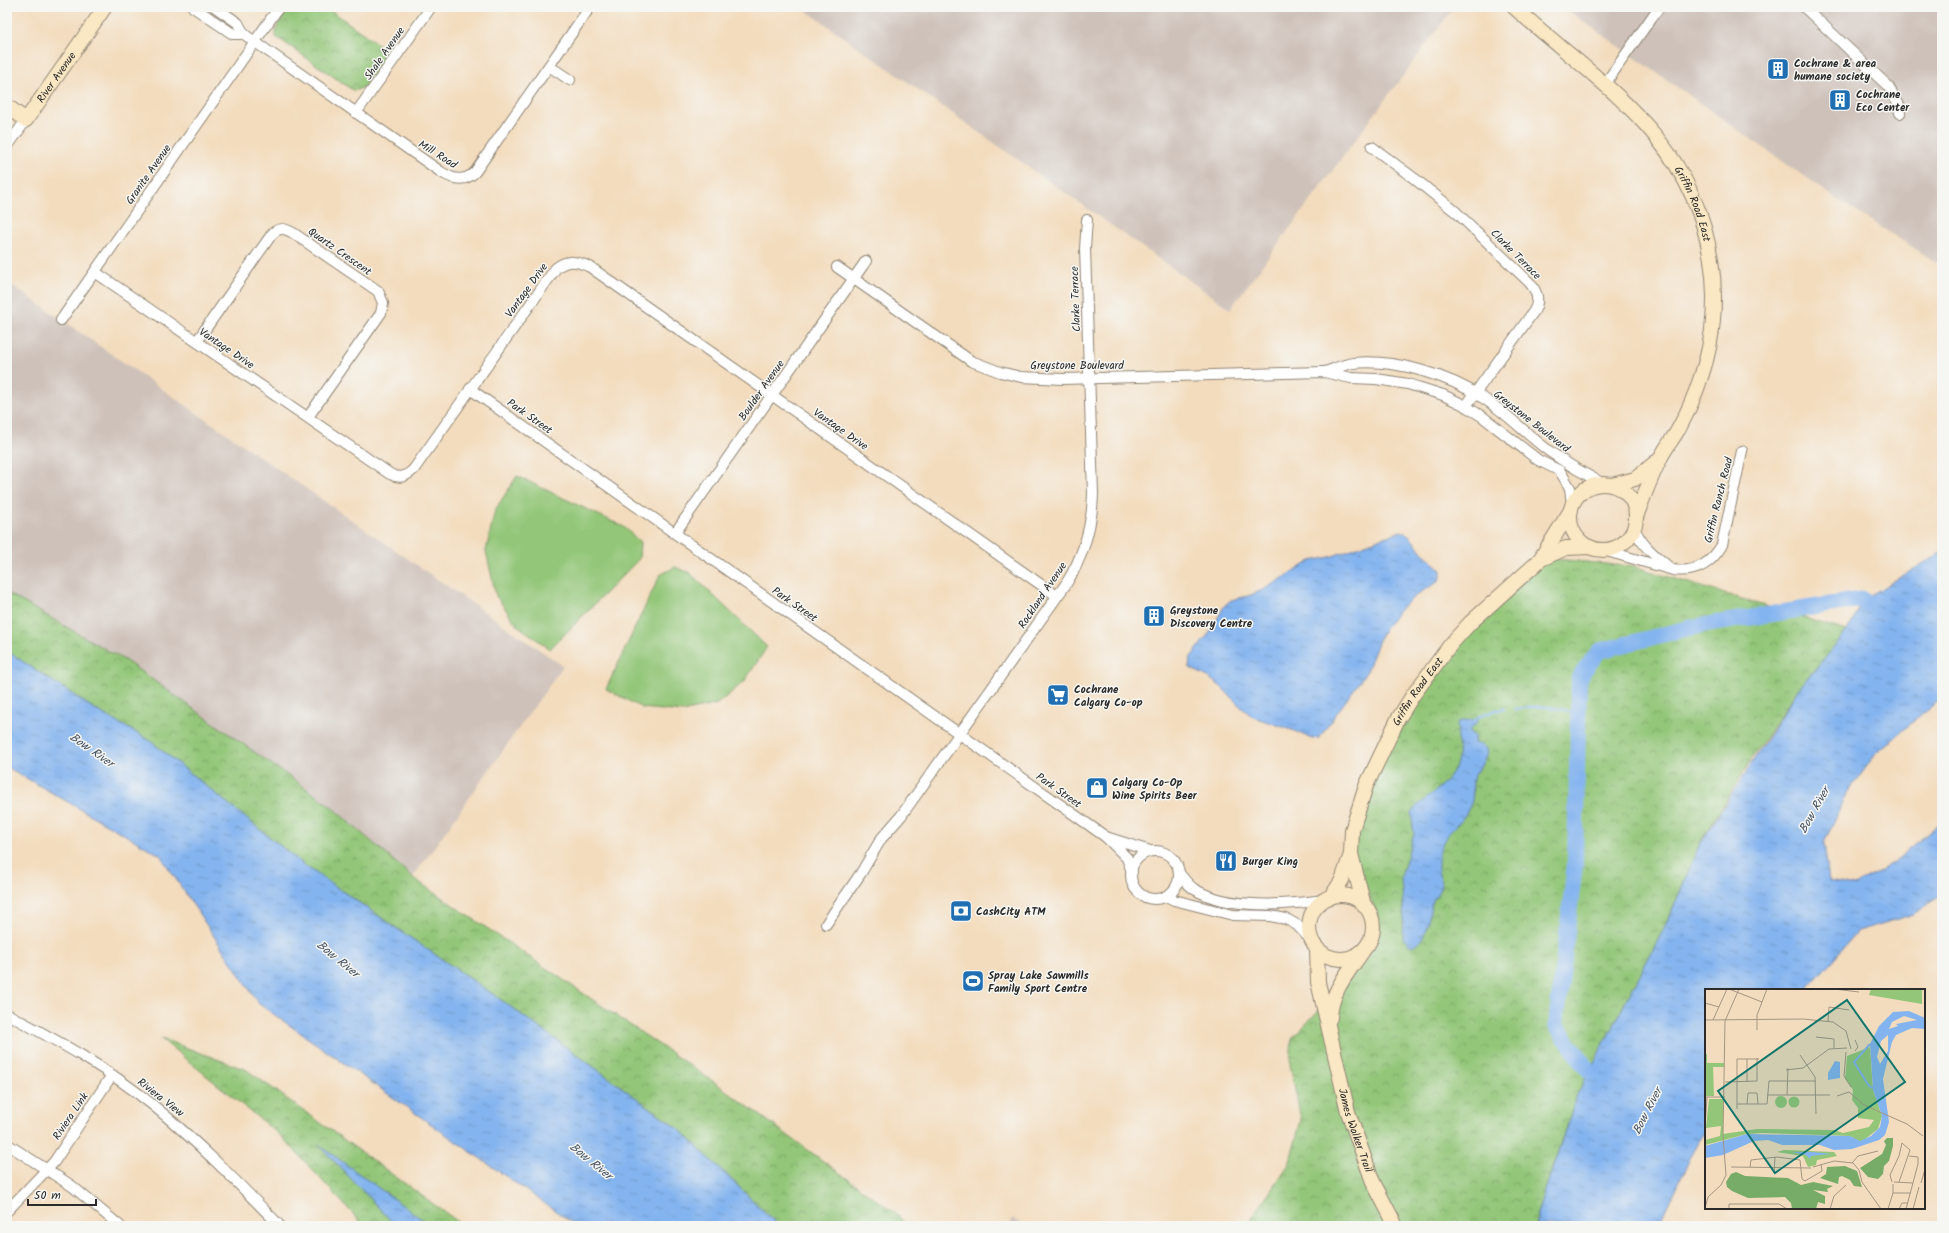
<svg xmlns="http://www.w3.org/2000/svg" width="1949" height="1233" font-family="Kalam,sans-serif">
<style>
.industrial{fill:#cec1b9}
.park{fill:url(#park-crowns);stroke:#5f7852}
.garden{fill:#93c678;stroke:#5f7852}
.water{fill:url(#water-ripples);stroke:#58708d}
.lines{fill:none;stroke-linecap:round;stroke-linejoin:round}
.stream{stroke:#84b4ef;stroke-width:2.5}
.river{stroke:#84b4ef;stroke-width:16}
.street-casing{stroke:#8f8474;stroke-width:12}
.secondary-casing{stroke:#8f8474;stroke-width:16}
.street{stroke:#fff;stroke-width:10}
.secondary{stroke:#fae7c3;stroke-width:14}
.labels{text-anchor:middle;stroke-width:3;stroke-linejoin:round;paint-order:stroke}
.street-label{font-size:11px;fill:#2b2b2b;stroke:#f6f6f2}
.poi-label{font-size:11px;font-weight:bold;fill:#2b2b2b;stroke:#f6f6f2;text-anchor:start}
.water-label{font-size:12px;font-style:italic;fill:#465466;stroke:#f6f6f2}
.inset-river{fill:none;stroke:#84b4ef;stroke-width:2}
.inset-road{fill:none;stroke:#a39583;stroke-width:1}
.view{fill:#0f766e;fill-opacity:0.15;stroke:#0f766e;stroke-width:2}
.inset-edge{fill:none;stroke:#2b2b2b;stroke-width:2}
</style>
<defs>
<pattern id="park-crowns" width="20" height="18" patternUnits="userSpaceOnUse"><rect width="20" height="18" fill="#93c678"/><path d="M2 6a3 3 0 1 1 6 0M12 15a3 3 0 1 1 6 0" fill="none" stroke="#78a163"/></pattern>
<pattern id="water-ripples" width="26" height="14" patternUnits="userSpaceOnUse"><rect width="26" height="14" fill="#84b4ef"/><path d="M2 4q2-2 4 0t4 0M15 11q2-2 4 0t4 0" fill="none" stroke="#6c93c2"/></pattern>
</defs>
<rect width="100%" height="100%" fill="#f6f6f2"/>
<filter id="ink" filterUnits="userSpaceOnUse"><feTurbulence type="fractalNoise" baseFrequency=".025" numOctaves="2"/><feDisplacementMap in="SourceGraphic" scale="8" xChannelSelector="R" yChannelSelector="G"/><feConvolveMatrix kernelMatrix="1 2 1 2 8 2 1 2 1" color-interpolation-filters="sRGB"/></filter>
<filter id="wash" filterUnits="userSpaceOnUse"><feTurbulence type="fractalNoise" baseFrequency=".012" numOctaves="4" result="noise"/><feDisplacementMap in="SourceGraphic" scale="16" xChannelSelector="R" yChannelSelector="G"/><feGaussianBlur stdDeviation="0.9" result="paint"/><feColorMatrix in="noise" values="0 0 0 0 0 0 0 0 0 0 0 0 0 0 0 0 0 1.4 0 .05"/><feComposite in="paint" operator="in"/></filter>
<g filter="url(#wash)">
<rect width="100%" height="100%" fill="#f3dcbd"/>
<g class="industrial">
<polygon points="801,7 1454,7 1230,309"/>
<polygon points="1563,7 1942,7 1942,266 1835,198"/>
<polygon points="7,282 563,666 413,877 328,804 126,661 7,593"/>
<polygon points="1013,1218 1025,1226 1009,1226"/>
</g>
<g class="park">
<polygon points="290,7 326,7 388,51 364,87 354,91 275,36 278,24"/>
<polygon points="1547,558 1636,567 1847,631 1799,688 1752,758 1700,843 1668,921 1578,1093 1537,1213 1537,1226 1247,1226 1289,1164 1301,1120 1290,1064 1292,1039 1371,954 1377,914 1351,854 1359,804 1432,668"/>
<polygon points="7,593 126,661 328,804 416,880 717,1084 899,1216 906,1226 779,1226 678,1128 497,997 304,865 149,740 96,710 7,651"/>
<polygon points="160,1038 247,1070 464,1226 364,1226 282,1137"/>
</g>
<g class="garden">
<polygon points="517,476 624,527 640,542 639,559 550,649 517,625 496,596 486,551 495,510"/>
<polygon points="675,567 690,573 767,647 744,682 717,704 682,712 642,708 606,689 660,575"/>
</g>
<g class="water">
<polygon points="1401,531 1409,535 1422,552 1441,569 1441,576 1438,582 1421,592 1405,604 1391,620 1381,635 1367,671 1319,738 1312,739 1292,730 1253,717 1241,707 1220,686 1208,677 1190,668 1189,664 1191,657 1211,631 1224,606 1231,600 1248,596 1265,589 1311,561 1330,557"/>
<polygon points="1942,552 1942,699 1924,712 1876,754 1847,793 1824,843 1829,881 1854,886 1893,863 1934,828 1942,824 1942,894 1914,914 1858,931 1806,990 1706,990 1706,1129 1692,1154 1659,1226 1537,1226 1537,1214 1578,1093 1668,921 1699,846 1799,688 1847,631 1864,599"/>
<polygon points="7,651 96,710 149,740 304,865 497,997 678,1128 779,1226 577,1226 259,1004 160,855 7,767"/>
<path d="M1478,717L1479,720L1471,729L1470,733L1475,736L1474,743C1499,747 1481,764 1474,775C1470,788 1477,794 1468,810C1461,824 1446,832 1441,847C1438,855 1437,867 1439,875C1439,875 1441,879 1441,880C1442,890 1435,895 1432,903C1428,916 1428,940 1413,946L1408,944L1403,938L1404,916L1401,877L1414,834L1411,812C1417,805 1425,800 1432,794C1461,768 1460,763 1457,726L1458,722C1466,720 1471,721 1478,717Z"/>
<polygon points="318,1144 431,1226 396,1226"/>
</g>
<g class="lines">
<g class="stream">
<path d="M1515,709C1538,705 1557,706 1579,715"/>
<polyline points="1478,717 1496,710 1504,709"/>
</g>
<polyline class="river" points="1589,1071 1556,1025 1575,864 1579,677 1599,651 1693,627 1864,599"/>
</g>
</g>
<g filter="url(#ink)">
<g class="lines">
<g class="street-casing">
<g id="street">
<polyline points="193,7 233,34 244,34"/>
<path d="M215,7L238,23L244,34L255,42L441,172C452,179 464,183 475,172L590,7"/>
<polyline points="1804,7 1888,86 1899,105 1900,113"/>
<polyline points="549,66 570,80"/>
<polyline points="1605,84 1659,7"/>
<polyline points="356,113 431,7"/>
<polyline points="7,147 26,120"/>
<path d="M1372,147L1415,179L1456,212L1530,283C1537,292 1540,300 1534,311L1466,406"/>
<polyline points="837,267 971,361 1000,372 1021,377 1063,379 1324,372 1351,378 1376,379 1408,384 1443,395 1462,404 1483,417 1538,460 1560,471 1570,488 1572,505"/>
<path d="M95,272L390,474C400,479 406,477 414,469L556,268C568,259 577,261 590,267L1057,596"/>
<polyline points="61,320 279,7"/>
<path d="M197,341L272,234C279,227 285,228 293,233L378,291L383,303L381,313L308,417"/>
<path d="M1325,372C1334,369 1344,364 1354,363C1395,359 1448,375 1483,398C1507,413 1526,434 1549,451C1567,464 1586,475 1606,485"/>
<polyline points="470,389 1106,837"/>
<path d="M1634,527C1641,546 1656,556 1671,569"/>
<polyline points="675,533 866,261"/>
<path d="M1603,550L1673,570C1695,573 1711,564 1722,545L1742,451"/>
<circle cx="1155" cy="875" r="24"/>
<polyline points="1132,872 1127,858 1106,837 1150,851"/>
<path d="M1179,873C1184,879 1188,885 1194,889C1229,910 1286,905 1324,900"/>
<polyline points="1166,896 1174,900 1233,915 1270,916 1286,919 1297,925 1312,941"/>
<path d="M826,924L861,873L881,839L901,816L1066,584C1083,557 1092,527 1093,494L1085,248L1087,220"/>
<path d="M7,1014C58,1041 109,1069 154,1106C199,1143 239,1184 280,1226"/>
<polyline points="7,1144 72,1186 120,1226"/>
<polyline points="7,1211 54,1162 112,1075"/>
</g>
</g>
<g class="secondary-casing">
<g id="secondary">
<path id="s1" d="M1514,7C1599,84 1692,135 1711,260C1717,297 1714,338 1702,374C1696,393 1688,412 1678,430C1672,440 1664,450 1659,461C1650,479 1643,498 1636,517"/>
<path id="s2" d="M7,106L26,120L105,7"/>
<circle cx="1603" cy="517" r="33"/>
<polyline points="1612,485 1635,479 1656,462"/>
<polyline points="1539,560 1566,548 1590,547"/>
<polyline points="1351,854 1364,906"/>
<circle cx="1341" cy="927" r="32"/>
<path id="s3" d="M1331,897L1342,880L1351,854L1352,830L1366,786L1398,719L1413,695L1451,644L1470,623L1539,561L1571,510"/>
<path id="s4" d="M1317,949L1318,982L1348,1112L1373,1182L1396,1226"/>
<path d="M1330,1018C1331,991 1348,973 1362,952"/>
</g>
</g>
<use href="#street" class="street"/>
<use href="#secondary" class="secondary"/>
</g>
</g>
<defs>
<g id="building-square" transform="scale(1.15)"><rect x="-9" y="-9" width="18" height="18" rx="4" fill="#1f6fb2" stroke="#f6f6f2"/><path d="M-4-6H4V6H1V3H-1V6H-4ZM-2.5-4.3h1.7v1.8h-1.7ZM.8-4.3h1.7v1.8H.8ZM-2.5-1h1.7V.8h-1.7ZM.8-1h1.7V.8H.8Z" fill="#fff"/></g>
<g id="supermarket-square" transform="scale(1.15)"><rect x="-9" y="-9" width="18" height="18" rx="4" fill="#1f6fb2" stroke="#f6f6f2"/><path d="M-6-5.5h2.5l.6 2H6L4.5 2H-2.5L-4.4-4H-6ZM-1.5 3.2a1.3 1.3 0 1 0 .1 0ZM3 3.2a1.3 1.3 0 1 0 .1 0Z" fill="#fff"/></g>
<g id="shop-square" transform="scale(1.15)"><rect x="-9" y="-9" width="18" height="18" rx="4" fill="#1f6fb2" stroke="#f6f6f2"/><path d="M-5-2.5h2.3a2.7 3.5 0 0 1 5.4 0H5L5.5 6h-11ZM-1.5-2.5h3a1.5 2.3 0 0 0-3 0Z" fill="#fff"/></g>
<g id="restaurant-square" transform="scale(1.15)"><rect x="-9" y="-9" width="18" height="18" rx="4" fill="#1f6fb2" stroke="#f6f6f2"/><path d="M-5-6h1v4h1v-4h1v4h1v-4h1v5L-1.5 .5V6h-2V.5L-5-1ZM5-6V6H3V1.5H1.5Q1.5-4 5-6Z" fill="#fff"/></g>
<g id="bank-square" transform="scale(1.15)"><rect x="-9" y="-9" width="18" height="18" rx="4" fill="#1f6fb2" stroke="#f6f6f2"/><path d="M-6-4H6V4H-6ZM0-2.3a2.3 2.3 0 1 0 0 4.6a2.3 2.3 0 1 0 0-4.6Z" fill="#fff"/></g>
<g id="stadium-square" transform="scale(1.15)"><rect x="-9" y="-9" width="18" height="18" rx="4" fill="#1f6fb2" stroke="#f6f6f2"/><path d="M0-5a6.5 5 0 1 0 0 10a6.5 5 0 1 0 0-10ZM-3.5-1.8h7v3.6h-7Z" fill="#fff"/></g>
</defs>
<g fill-rule="evenodd">
<use href="#building-square" x="1778" y="69"/>
<use href="#building-square" x="1840" y="100"/>
<use href="#building-square" x="1154" y="616"/>
<use href="#supermarket-square" x="1058" y="695"/>
<use href="#shop-square" x="1097" y="788"/>
<use href="#restaurant-square" x="1226" y="861"/>
<use href="#bank-square" x="961" y="911"/>
<use href="#stadium-square" x="973" y="981"/>
</g>
<g class="labels">
<g class="street-label">
<text transform="translate(384 53) rotate(-55)" y="4">Shale Avenue</text>
<text dy="4" stroke="none"><textPath href="#s2" startOffset="76">River Avenue</textPath></text>
<text transform="translate(438 154) rotate(32)" y="4">Mill Road</text>
<text transform="translate(148 174) rotate(-55)" y="4">Granite Avenue</text>
<text dy="4" stroke="none"><textPath href="#s1" startOffset="270">Griffin Road East</textPath></text>
<text transform="translate(340 251) rotate(35)" y="4">Quartz Crescent</text>
<text transform="translate(1516 254) rotate(45)" y="4">Clarke Terrace</text>
<text transform="translate(526 290) rotate(-54)" y="4">Vantage Drive</text>
<text transform="translate(1075 299) rotate(-92)" y="4">Clarke Terrace</text>
<text transform="translate(227 348) rotate(34)" y="4">Vantage Drive</text>
<text x="1077" y="369">Greystone Boulevard</text>
<text transform="translate(761 390) rotate(-55)" y="4">Boulder Avenue</text>
<text transform="translate(530 416) rotate(35)" y="4">Park Street</text>
<text transform="translate(1532 421) rotate(38)" y="4">Greystone Boulevard</text>
<text transform="translate(841 429) rotate(35)" y="4">Vantage Drive</text>
<text transform="translate(1718 500) rotate(-76)" y="4">Griffin Ranch Road</text>
<text transform="translate(1042 595) rotate(-56)" y="4">Rockland Avenue</text>
<text transform="translate(795 604) rotate(35)" y="4">Park Street</text>
<text dy="4" stroke="none"><textPath href="#s3" startOffset="226">Griffin Road East</textPath></text>
<text transform="translate(1059 790) rotate(35)" y="4">Park Street</text>
<text transform="translate(161 1097) rotate(38)" y="4">Riviera View</text>
<text transform="translate(70 1116) rotate(-56)" y="4">Riviera Link</text>
<text dy="4" stroke="none"><textPath href="#s4" startOffset="186">James Walker Trail</textPath></text>
</g>
<g class="poi-label">
<text x="1794" y="67">Cochrane &amp; area<tspan x="1794" dy="13">humane society</tspan></text>
<text x="1856" y="98">Cochrane<tspan x="1856" dy="13">Eco Center</tspan></text>
<text x="1170" y="614">Greystone<tspan x="1170" dy="13">Discovery Centre</tspan></text>
<text x="1074" y="693">Cochrane<tspan x="1074" dy="13">Calgary Co-op</tspan></text>
<text x="1112" y="786">Calgary Co-Op<tspan x="1112" dy="13">Wine Spirits Beer</tspan></text>
<text x="1242" y="865">Burger King</text>
<text x="976" y="915">CashCity ATM</text>
<text x="988" y="979">Spray Lake Sawmills<tspan x="988" dy="13">Family Sport Centre</tspan></text>
</g>
<g class="water-label">
<text transform="translate(92 750) rotate(35)" y="4">Bow River</text>
<text transform="translate(1814 810) rotate(-61)" y="4">Bow River</text>
<text transform="translate(338 959) rotate(39)" y="4">Bow River</text>
<text transform="translate(1647 1111) rotate(-63)" y="4">Bow River</text>
<text transform="translate(591 1161) rotate(39)" y="4">Bow River</text>
</g>
</g>
<g transform="translate(1705 989)">
<rect width="220" height="220" fill="#f3dcbd"/>
<path d="M0,65H2V74H19V78H8L9,107H0Z" fill="#93c678"/>
<path d="M182,149H188V157L184,172L179,177L178,185L173,190L163,188L155,179L177,165L181,156L179,152ZM140,177L152,182L157,198L149,197L145,191L137,187L134,188L133,195L115,189L121,185L122,178ZM31,183L40,187L83,189L96,196L108,193L128,197L122,200L123,203L108,201L120,207V215L113,213L111,220H87L86,214L80,208L43,209L27,202L22,198L21,193L26,185Z" fill="#76ab68"/>
<path d="M166,0H217V15L164,6ZM165,58L168,101L177,127L173,140L159,151L155,153L145,147L57,144L42,145L0,156V151L15,147L16,137L1,139L4,110H18V145L52,140L129,141L138,144L164,138L169,131L153,129V119L147,111L148,101L140,89L142,67ZM79,161L129,163L132,167L112,171L111,176L103,178L98,167L72,163Z" fill="#93c678"/>
<path d="M70 113a6 6 0 1 1 12 0a6 6 0 1 1-12 0ZM83.5 113a5.5 5.5 0 1 1 11 0a5.5 5.5 0 1 1-11 0ZM9,124L17,125L16,133L11,131L7,134L3,128L7,125L9,127Z" fill="#93c678"/>
<path d="M204,22L220,29V40L207,39L191,46L187,53L178,90L184,133L180,146L174,151L147,160L129,161L115,156H77L63,151L49,152L18,166L0,169V157L42,145L145,147L155,152L166,147L175,138L177,127L168,101L165,55L174,37L188,23ZM199,27L212,31L191,35L193,37L184,40L187,33ZM183,46V62L175,75L172,68L176,52ZM130,72L135,73V89L123,91V84ZM87,163H108L126,165L106,167L105,170L101,166Z" fill="#84b4ef" fill-rule="evenodd"/>
<path class="inset-river" d="M165,55L149,73L164,97L168,99"/>
<path class="inset-road" d="M24,0L57,13M129,0L154,3M0,14L14,18M0,31L98,30L128,33L141,42L146,60M8,31L22,0M123,32L124,18L144,21M52,41V26L62,0M111,48L129,50V59M150,51L153,58L150,62M141,63L139,87L146,98M95,66L110,88L111,125M81,81L98,79L124,60L142,59M20,93L52,92V69M42,93V70M144,103L159,116L202,135L218,147M62,106H125M82,106L83,79M132,107L144,103M0,108H20M32,115H62L64,92H111M42,115L43,104H52L53,115M32,120V70H54M0,139L2,108M147,174L153,167L173,162M26,178L106,179M45,178L46,171L72,168L95,171L97,190L100,192L117,182L116,175M108,178L129,172L148,174L154,181L157,193L176,220M69,184L70,168M187,193L185,186L194,167L197,154L205,161L194,193M189,193L208,194M216,194L220,180M188,204H206M0,219L3,208L16,196L21,186L18,147L20,32L34,0M24,220V215H74L82,220M125,220L129,207L141,196M183,220L188,204V195M194,220L197,214H203M201,220L213,175V168L204,167M208,220L214,198"/>
<path class="view" d="M142,11L200,93L70,184L13,102Z"/>
<rect width="220" height="220" class="inset-edge"/>
</g>
<rect width="1949" height="1233" fill="none" stroke="#f6f6f2" stroke-width="24"/>
<path d="M28 1199v6h68v-6" fill="none" stroke="#2b2b2b" stroke-width="2"/>
<text x="34" y="1199" font-size="12" fill="#2b2b2b" stroke="#f6f6f2" stroke-width="3" paint-order="stroke">50 m</text>
</svg>
